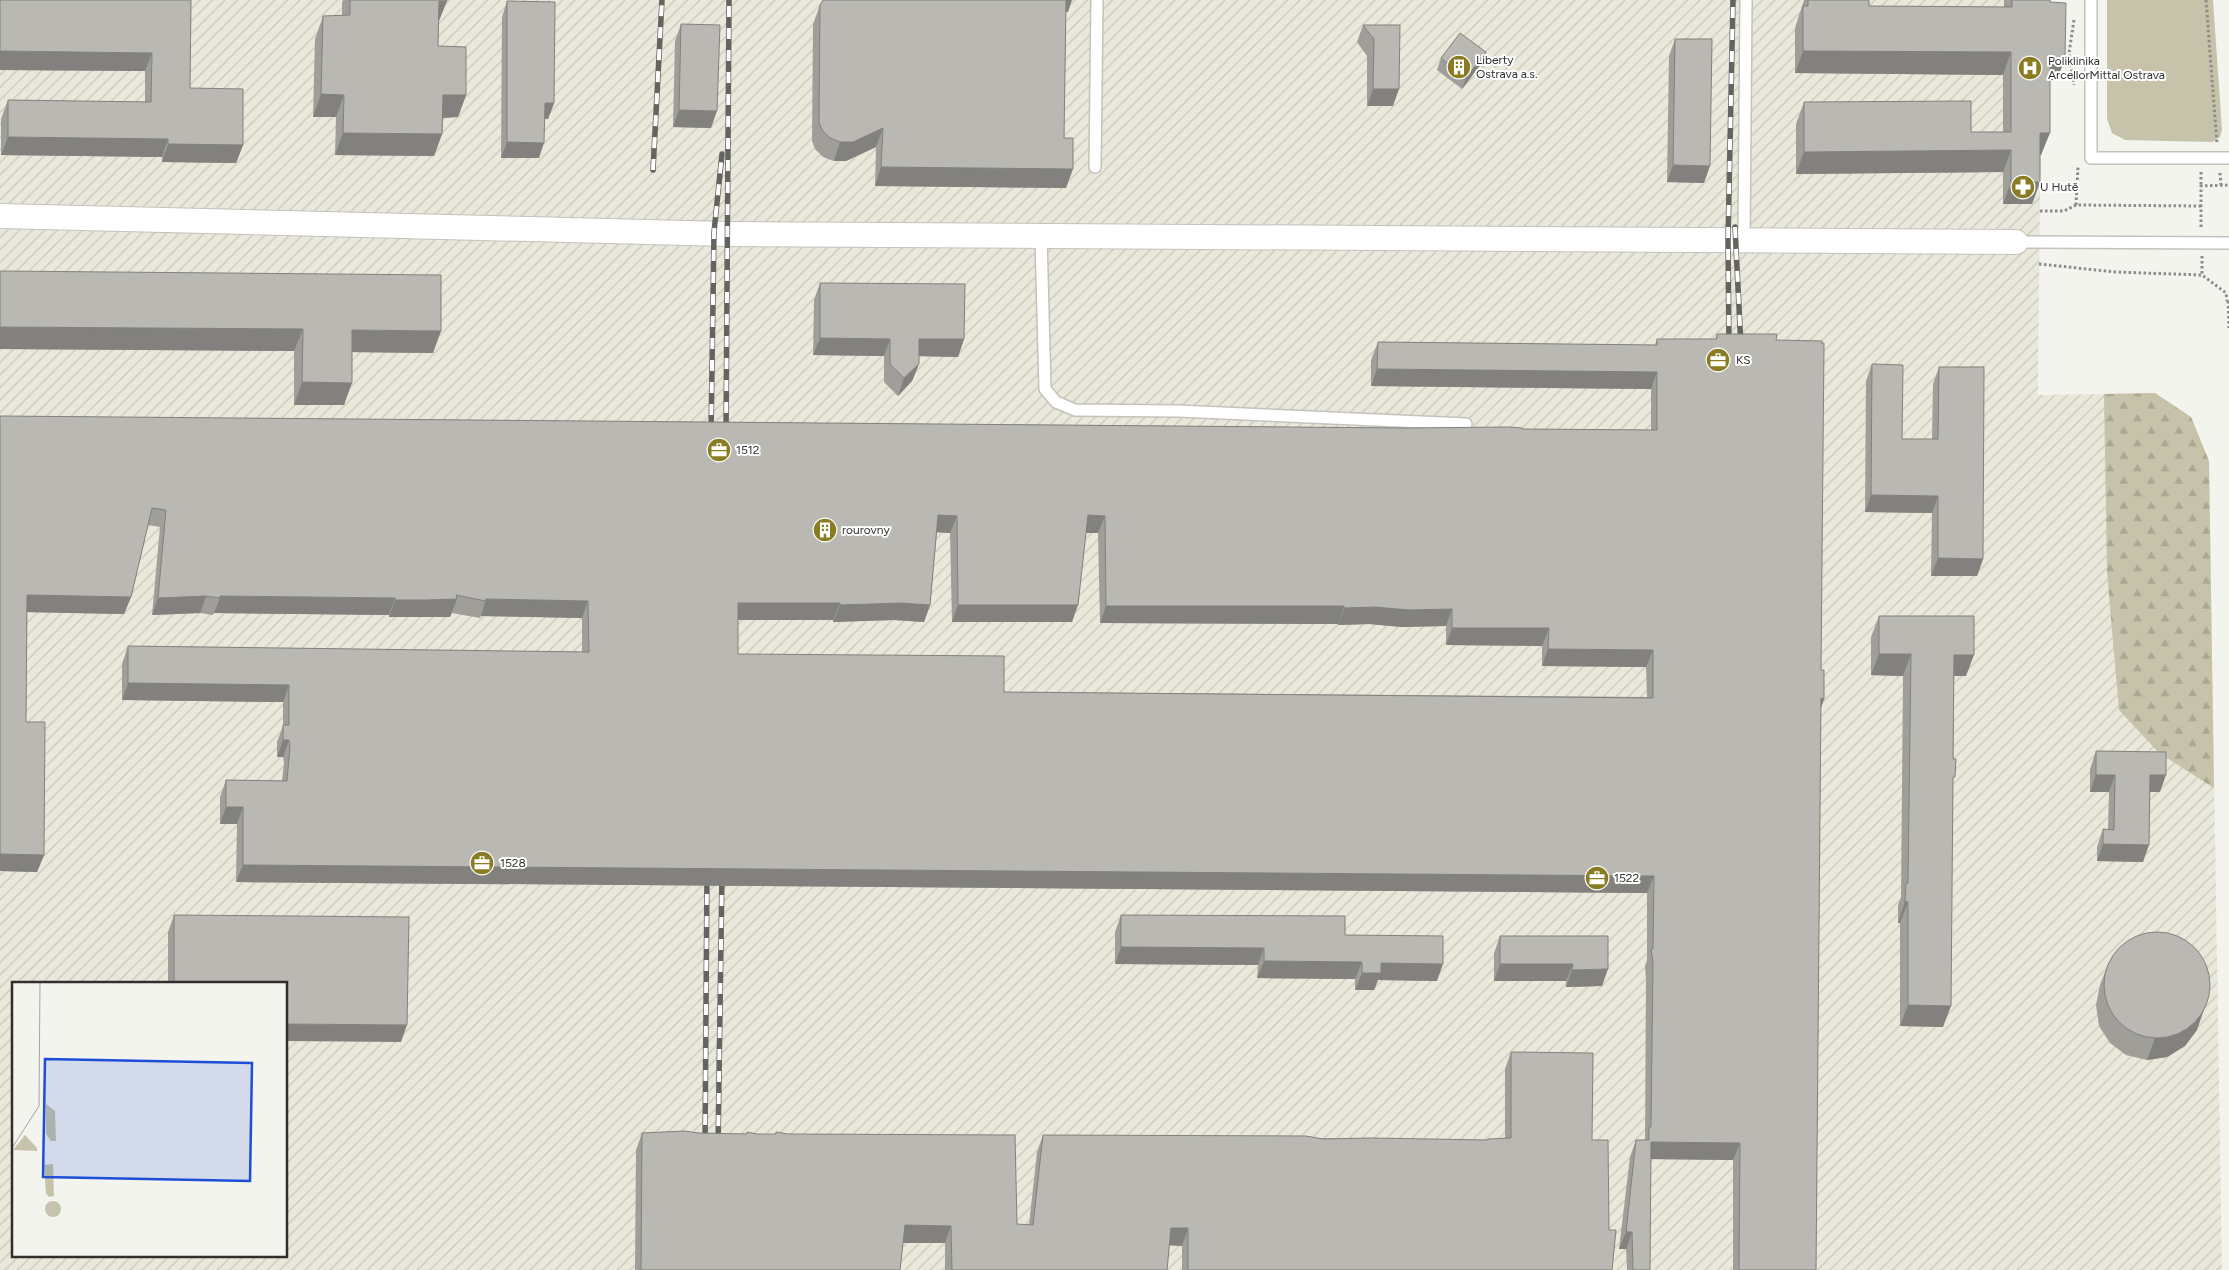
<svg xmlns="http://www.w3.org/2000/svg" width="2229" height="1270" font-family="Figtree,sans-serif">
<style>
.industrial{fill:url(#industrial-furrows);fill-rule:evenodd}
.green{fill:#c6c3aa}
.forest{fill:url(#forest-firs)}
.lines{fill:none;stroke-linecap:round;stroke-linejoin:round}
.service-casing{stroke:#c3c2bc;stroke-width:14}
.minor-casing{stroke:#c3c2bc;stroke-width:26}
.path{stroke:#8c8c88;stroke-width:3;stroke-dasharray:2.5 2.5;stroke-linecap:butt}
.service{stroke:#fff;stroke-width:11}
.minor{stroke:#fff;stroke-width:24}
.rail-casing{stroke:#63635f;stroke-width:5.5}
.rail{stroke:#fff;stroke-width:4;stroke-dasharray:11;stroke-linecap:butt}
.wall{fill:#9f9e99;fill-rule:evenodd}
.shaded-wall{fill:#82817d}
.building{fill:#b9b8b2;stroke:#82817d;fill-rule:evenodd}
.labels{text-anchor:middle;stroke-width:4;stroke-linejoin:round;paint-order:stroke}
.poi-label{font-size:12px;fill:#302f2d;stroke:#fff;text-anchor:start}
.inset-road{fill:none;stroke:#a6a5a1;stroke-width:1}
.view{fill:#1d4ed8;fill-opacity:0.15;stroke:#1d4ed8;stroke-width:2.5}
.inset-edge{fill:none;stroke:#302f2d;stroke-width:2.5}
</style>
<defs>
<pattern id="industrial-furrows" width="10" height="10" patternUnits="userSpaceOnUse" patternTransform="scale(1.25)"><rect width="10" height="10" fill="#eae8da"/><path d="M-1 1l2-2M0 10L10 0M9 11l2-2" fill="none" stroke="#c9c7bb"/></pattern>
<pattern id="forest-firs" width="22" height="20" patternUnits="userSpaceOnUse" patternTransform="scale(1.25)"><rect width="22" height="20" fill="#c6c3aa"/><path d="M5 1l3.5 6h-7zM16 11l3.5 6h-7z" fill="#aaa893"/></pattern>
</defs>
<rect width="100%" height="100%" fill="#f4f4ee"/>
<path class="industrial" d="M0,0H2042L2038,395L2155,393L2191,417L2209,461L2222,1270H0ZM14,984H286V1256H14Z"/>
<polygon class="green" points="2107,0 2213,0 2222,130 2220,137 2212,142 2125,140 2112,133 2107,119"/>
<polygon class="forest" points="2155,393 2191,417 2209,461 2214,788 2159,753 2119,710 2107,572 2104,394"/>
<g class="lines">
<g class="service-casing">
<g id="service">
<polyline points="2091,0 2091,158 2229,158"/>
<polyline points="1095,167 1097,0"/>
<polyline points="1041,237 1045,389 1056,402 1075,410 1178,411 1466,424"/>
<polyline points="1744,241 1746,0"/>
<polyline points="2016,242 2229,243"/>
</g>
</g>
<g class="minor-casing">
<polyline id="minor" points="0,216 727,234 2016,242"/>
</g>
<g class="path">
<polyline points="2206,0 2217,144"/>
<polyline points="2074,20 2069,53 2074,85"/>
<polyline points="2201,172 2201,186"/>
<polyline points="2220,173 2221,185"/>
<polyline points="2076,205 2078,167"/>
<polyline points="2040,211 2064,211 2076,205 2201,206"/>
<polyline points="2201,227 2201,186 2229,185"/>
<polyline points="2202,256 2202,275"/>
<polyline points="2039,264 2116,272 2202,275 2226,293 2227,301"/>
<polyline points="2228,301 2229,328"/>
</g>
<use href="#service" class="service"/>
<use href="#minor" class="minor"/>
<g class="rail-casing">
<g id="rail">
<polyline points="653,170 662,0"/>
<polyline points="1735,227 1741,347"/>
<polyline points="1729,348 1728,241 1733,0"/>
<polyline points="726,435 729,0"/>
<polyline points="711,437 714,232 722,154"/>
<polyline points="705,1147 707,872"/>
<polyline points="718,1148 722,873"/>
</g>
</g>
<use href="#rail" class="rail"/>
</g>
<g class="wall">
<polygon points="191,0 190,88 243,145 236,163 162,162 162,157 1,155 1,119 8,100 145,102 145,71 0,70"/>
<polygon points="343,0 447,0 438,23 438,46 466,95 458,117 443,118 442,134 434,156 335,155 336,117 313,117 315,39 323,16 342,16 342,3"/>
<polygon points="1804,0 1869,0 1869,6 2004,7 2004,0 2050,0 2065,58 2057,80 2050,80 2041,155 2040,155 2040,182 2032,204 2003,204 2003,172 1796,174 1796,124 1804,102 1971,132 2003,132 2003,75 1795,73 1795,28"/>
<polygon points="507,1 554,103 548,119 545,119 539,158 501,158 502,17"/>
<polygon points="820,5 1068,12 1066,12 1064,138 1066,188 875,186 876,147 846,161 834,161 823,157 815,149 812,141 813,24"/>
<polygon points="681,24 711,128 673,127 675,41"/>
<polygon points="1363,25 1400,25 1393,106 1367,106 1367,56 1357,42"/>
<polygon points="1675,39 1704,183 1667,182 1669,56"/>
<polygon points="1486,52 1481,64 1462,89 1437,70 1441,58"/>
<polygon points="0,271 433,353 352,352 344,405 294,405 294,351 0,349"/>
<polygon points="820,283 964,339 958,357 919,356 919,364 912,381 898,396 884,382 884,356 813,355 814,300"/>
<path d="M1717,334L1776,340L1821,670L1824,699L1821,708L1816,1270H1733V1160L1651,1159L1650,1270H1627L1626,1249H1619L1630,1157L1636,1140H1644L1645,1139L1646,979L1645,966L1647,960V893L236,882L237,824H220V797L226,780L282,781L284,763L283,757H277V742L283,726V702L122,700V664L128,646L582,652V618L481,616L480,618L452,613L450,617H389V615L214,613L213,615L200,613L152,615L160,527L148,525L131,597L124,614L27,612L26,722L44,855L37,872L0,871V416L1651,430V389L1371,386V360L1378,342L1655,345L1657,339H1715ZM937,532L950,533L952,622H1072L1086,533H1098L1100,623L1338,624V625L1369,624L1402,627L1446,626V645L1542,646V666L1646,667L1647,697L1004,692L738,654V620H833V622L894,620L924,622L930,605Z"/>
<polygon points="1872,364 1902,439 1932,439 1933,384 1939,367 1983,559 1977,576 1931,576 1932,513 1865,512 1866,381"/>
<polygon points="1879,616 1966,676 1954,676 1953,783 1943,1027 1900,1026 1900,923 1898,923 1898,905 1901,897 1903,676 1871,675 1871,637"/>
<polygon points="2096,751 2160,792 2149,792 2143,862 2097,861 2097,847 2103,829 2108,830 2109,792 2090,792 2090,769"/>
<polygon points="174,915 401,1042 286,984 168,984 168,932"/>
<polygon points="1121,915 1345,935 1437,981 1378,980 1374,990 1355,990 1355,979 1257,978 1258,965 1115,964 1115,932"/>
<polygon points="1500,936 1608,936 1602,986 1566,987 1566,981 1494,981 1494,953"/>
<polygon points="2109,962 2197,1030 2185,1046 2167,1057 2147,1060 2126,1055 2110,1043 2099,1026 2096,1005 2100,985"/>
<polygon points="1511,1052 1592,1140 1609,1230 1612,1270 1182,1270 1182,1246 1169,1245 1167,1270 945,1270 945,1243 903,1243 900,1270 635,1270 636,1150 642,1133 746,1134 747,1132 757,1134 775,1134 776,1132 1017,1224 1029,1225 1037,1152 1043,1135 1487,1140 1488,1139 1505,1139 1505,1069"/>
</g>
<g class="shaded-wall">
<polygon points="1063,0 1072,0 1068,12 1059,12"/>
<polygon points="439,1 447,1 438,23"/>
<polygon points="0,51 152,53 145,71 0,70"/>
<polygon points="1803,51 2011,52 2003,75 1795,73"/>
<polygon points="1486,52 1481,64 1462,89 1466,78"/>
<polygon points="2050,58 2065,58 2057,80 2042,80"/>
<polygon points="1373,89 1399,89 1393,106 1367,106"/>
<polygon points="321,94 344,95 336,117 313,117"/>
<polygon points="443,95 466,95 458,117 435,118"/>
<polygon points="545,103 554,103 548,119 539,119"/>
<polygon points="679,110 717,111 711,128 673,127"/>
<polygon points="883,128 876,147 846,161 834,161 840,142"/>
<polygon points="343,133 442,134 434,156 335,155"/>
<polygon points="2040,133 2050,133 2041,155 2032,155"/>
<polygon points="8,137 168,139 162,157 1,155"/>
<polygon points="507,142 544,143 539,158 501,158"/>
<polygon points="168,144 243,145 236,163 162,162"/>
<polygon points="2011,150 2003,172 1796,174 1804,152"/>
<polygon points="1673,165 1710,166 1704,183 1667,182"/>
<polygon points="881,167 1073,169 1066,188 875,186"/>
<polygon points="2011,182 2040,182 2032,204 2003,204"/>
<polygon points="0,327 303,329 294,351 0,349"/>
<polygon points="352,330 441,331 433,353 344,352"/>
<polygon points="820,338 890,339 884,356 813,355"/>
<polygon points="919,339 964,339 958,357 913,356"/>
<polygon points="919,364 912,381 898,396 904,378"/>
<polygon points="1377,369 1657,372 1651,389 1371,386"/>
<polygon points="302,382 352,383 344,405 294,405"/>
<polygon points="1871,495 1938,496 1932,513 1865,512"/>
<polygon points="938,515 957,516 950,533 932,532"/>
<polygon points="1088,515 1105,516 1098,533 1082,533"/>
<polygon points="1938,558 1983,559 1977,576 1931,576"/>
<polygon points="27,595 131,597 124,614 21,612"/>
<polygon points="206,596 200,613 152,615 158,598"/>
<polygon points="220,596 395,598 389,615 214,613 220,598"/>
<polygon points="457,599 450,617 389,617 395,600"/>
<polygon points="486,599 588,601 582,618 481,616"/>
<polygon points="738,603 840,603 833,620 732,620"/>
<polygon points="901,603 930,605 924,622 894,620 833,622 840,605"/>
<polygon points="958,605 1078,605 1072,622 952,622"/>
<polygon points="1106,606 1344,606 1338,624 1100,623"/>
<polygon points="1375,607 1452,609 1446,626 1402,627 1369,624 1338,625 1344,608"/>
<polygon points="1452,628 1549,628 1542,646 1446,645"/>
<polygon points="1548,649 1653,650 1646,667 1542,666"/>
<polygon points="1879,654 1911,654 1903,676 1871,675"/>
<polygon points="1954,655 1974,655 1966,676 1946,676"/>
<polygon points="128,683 289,685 283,702 122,700"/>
<polygon points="1821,698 1824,699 1818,716"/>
<polygon points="283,740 289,740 283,757 277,757"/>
<polygon points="2096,775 2115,775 2109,792 2090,792"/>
<polygon points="2150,775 2166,775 2160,792 2143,792"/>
<polygon points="226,807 243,807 237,824 220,824"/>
<polygon points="2103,844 2149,845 2143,862 2097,861"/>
<polygon points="0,854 44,855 37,872 0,871"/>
<polygon points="243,865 1654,876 1647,893 236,882"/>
<polygon points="1905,901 1908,902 1900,923 1898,923"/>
<polygon points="1121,947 1264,948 1258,965 1115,964"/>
<polygon points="1264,961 1362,962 1355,979 1257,978"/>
<polygon points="1381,963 1443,964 1437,981 1378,980 1374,990 1355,990 1362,973"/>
<polygon points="1500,964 1573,964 1566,981 1494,981"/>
<polygon points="1608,969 1602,986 1566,987 1572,970"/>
<polygon points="1908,1005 1951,1006 1943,1027 1900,1026"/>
<polygon points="2205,1007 2197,1030 2185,1046 2167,1057 2147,1060 2155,1038"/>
<polygon points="286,1024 407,1025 401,1042 286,1041"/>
<polygon points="1651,1142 1740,1143 1733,1160 1645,1159"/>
<polygon points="905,1225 935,1226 951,1226 945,1243 899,1243"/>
<polygon points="1171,1228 1188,1228 1182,1246 1165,1245"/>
<polygon points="1626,1232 1632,1232 1626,1249 1619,1249"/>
</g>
<g class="building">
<polygon points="0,0 191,0 190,88 243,89 243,145 168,144 168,139 8,137 8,100 151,102 152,53 0,51"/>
<polygon points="350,0 447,0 447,1 439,1 438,46 466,47 466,95 443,95 442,134 343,133 344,95 321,94 323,16 350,15"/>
<polygon points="823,0 1066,0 1064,138 1073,138 1073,169 881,167 883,128 853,142 840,142 830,138 822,130 819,122 820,5"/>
<polygon points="1808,0 1869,0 1869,6 2012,7 2012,0 2050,0 2050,2 2066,3 2065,58 2050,58 2050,133 2040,133 2040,182 2011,182 2011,150 1804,152 1804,102 1971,101 1971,132 2011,132 2011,52 1803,51 1803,6 1808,6"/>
<polygon points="507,1 555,2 554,103 545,103 544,143 507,142"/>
<polygon points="681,24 720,25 717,111 679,110"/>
<polygon points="1363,25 1400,25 1399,89 1373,89 1374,39"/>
<polygon points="1460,33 1486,52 1466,78 1441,58"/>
<polygon points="1675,39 1712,39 1710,166 1673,165"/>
<polygon points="0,271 441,275 441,331 352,330 352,383 302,382 303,329 0,327"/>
<polygon points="820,283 965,284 964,339 919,339 919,364 904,378 890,364 890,339 820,338"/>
<path d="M1717,334H1777L1776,340L1822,341L1821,343H1824L1821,670H1824V699L1821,698L1816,1270H1739L1740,1143L1651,1142L1650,1270H1633L1632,1232H1626L1636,1140H1649V1127H1651L1653,962L1651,949H1653L1654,876L243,865V807H226V780L287,781L290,746L289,740H283V725H289V685L128,683V646L589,652L588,601L486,599V601L456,595L457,599L425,600H395V598L220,596V598L206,596L158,598L166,510L152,508L131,597L27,595L26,722H45L44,855L0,854V416L1405,428L1509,427L1522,428V429L1657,430V372L1377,369L1378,342L1657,345V339H1717ZM938,515L957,516L958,605H1078L1088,515L1105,516L1106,606H1344V608L1375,607L1409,610L1452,609V628H1549L1548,649L1653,650V698L1004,692V656L738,654V603H840V605L901,603L930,605Z"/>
<polygon points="1872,364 1903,365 1902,439 1938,439 1939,367 1984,367 1983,559 1938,558 1938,496 1871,495"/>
<polygon points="1879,616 1974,616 1974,655 1954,655 1953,759 1956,759 1955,777 1953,777 1951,1006 1908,1005 1908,902 1905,901 1906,883 1908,883 1911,654 1879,654"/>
<polygon points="2096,751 2166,752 2166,775 2150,775 2149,845 2103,844 2103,829 2114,830 2115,775 2096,775"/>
<polygon points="174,915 409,917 407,1025 286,1024 286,984 174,984"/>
<polygon points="1121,915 1345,916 1345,935 1443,936 1443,964 1381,963 1381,973 1362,973 1362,962 1264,961 1264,948 1121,947"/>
<circle cx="2157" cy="985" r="53"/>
<polygon points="1500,936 1608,936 1608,969 1572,970 1573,964 1500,964"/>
<polygon points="1511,1052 1593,1053 1592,1140 1608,1140 1609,1230 1616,1230 1612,1270 1188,1270 1188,1228 1171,1228 1167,1270 952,1270 951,1226 905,1225 900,1270 641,1270 642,1133 684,1131 699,1133 747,1134 747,1132 757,1134 776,1134 776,1132 788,1134 1015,1135 1017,1224 1033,1225 1043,1135 1306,1136 1323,1139 1371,1138 1488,1140 1488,1139 1511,1138"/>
</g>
<defs>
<g id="building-disc" transform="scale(1.25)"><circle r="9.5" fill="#8a7c22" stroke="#fff"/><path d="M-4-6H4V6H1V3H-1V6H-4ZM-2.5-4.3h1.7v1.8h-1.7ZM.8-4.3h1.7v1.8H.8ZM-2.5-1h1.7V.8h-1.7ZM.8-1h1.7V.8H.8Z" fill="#fff"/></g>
<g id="hospital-disc" transform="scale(1.25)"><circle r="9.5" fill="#8a7c22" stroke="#fff"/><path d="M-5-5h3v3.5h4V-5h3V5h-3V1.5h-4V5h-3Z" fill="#fff"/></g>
<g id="pharmacy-disc" transform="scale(1.25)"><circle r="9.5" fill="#8a7c22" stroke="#fff"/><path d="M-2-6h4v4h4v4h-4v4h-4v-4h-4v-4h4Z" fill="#fff"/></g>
<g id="office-disc" transform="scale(1.25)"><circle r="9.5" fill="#8a7c22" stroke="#fff"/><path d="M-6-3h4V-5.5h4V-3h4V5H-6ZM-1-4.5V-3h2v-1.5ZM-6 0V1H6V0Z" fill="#fff"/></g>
</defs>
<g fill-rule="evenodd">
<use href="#building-disc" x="1459" y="67"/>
<use href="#hospital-disc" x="2030" y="68"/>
<use href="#pharmacy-disc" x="2023" y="187"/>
<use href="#office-disc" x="1718" y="360"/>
<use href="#office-disc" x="719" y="450"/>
<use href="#building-disc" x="825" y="530"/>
<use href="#office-disc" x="482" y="863"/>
<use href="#office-disc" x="1597" y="878"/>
</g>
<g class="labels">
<g class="poi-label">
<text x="1476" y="64">Liberty<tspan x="1476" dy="14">Ostrava a.s.</tspan></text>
<text x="2048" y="65">Poliklinika<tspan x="2048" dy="14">ArcellorMittal Ostrava</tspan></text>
<text x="2040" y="191">U Hutě</text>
<text x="1736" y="364">KS</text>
<text x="736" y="454">1512</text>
<text x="842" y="534">rourovny</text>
<text x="500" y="867">1528</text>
<text x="1614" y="882">1522</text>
</g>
</g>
<g transform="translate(12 982)">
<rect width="275" height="275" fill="#f4f4ee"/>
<path d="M13,153L25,166V169L1,168ZM41,182L42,214L37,215L34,211L32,183ZM33 227a8 8 0 1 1 16 0a8 8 0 1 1-16 0Z" fill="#c6c3aa"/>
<path d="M34,122L43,129L44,159H39L34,152Z" fill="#c6c3aa"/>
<path class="inset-road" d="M0,166L27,124L28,0"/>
<path class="view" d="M33,77L240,81L238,199L31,195Z"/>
<rect width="275" height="275" class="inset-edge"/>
</g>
</svg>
